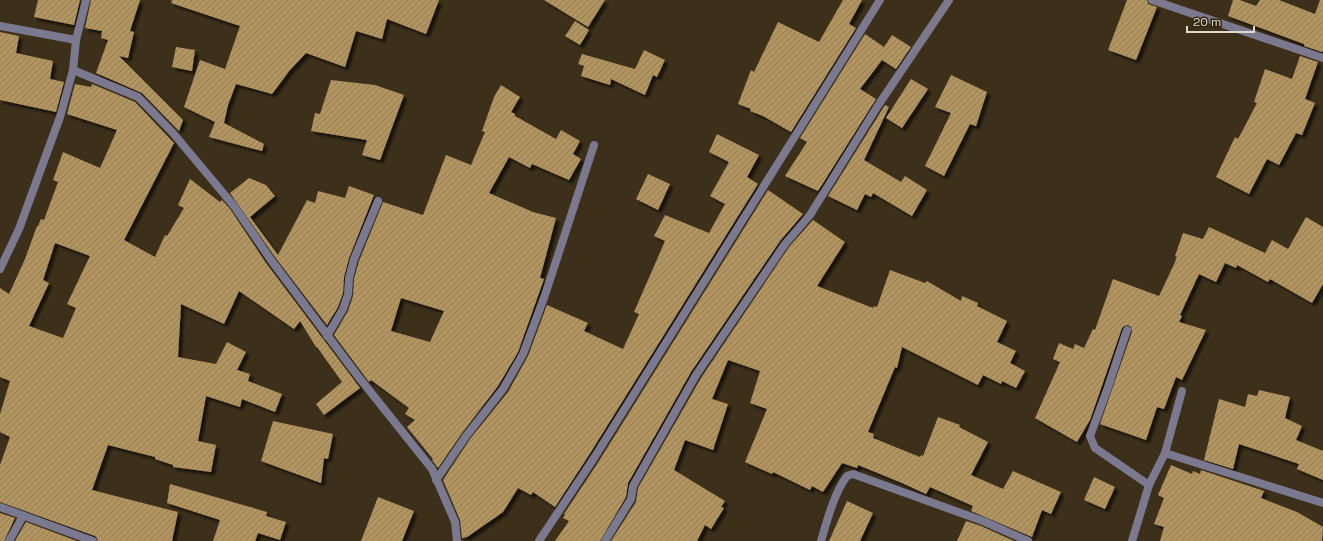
<svg xmlns="http://www.w3.org/2000/svg" width="1323" height="541" font-family="'Space Grotesk',sans-serif">
<style>
.building{fill:url(#building-hatch);fill-rule:evenodd;filter:url(#shadow)}
.lines{fill:none;stroke-linecap:round;stroke-linejoin:round}
.street{stroke:#7b7990;stroke-width:8}
</style>
<defs>
<pattern id="building-hatch" width="6" height="6" patternUnits="userSpaceOnUse"><rect width="6" height="6" fill="#b29460"/><path d="M-1 1l2-2M0 6l6-6M5 7l2-2" fill="none" stroke="#917b56"/></pattern>
<filter id="shadow"><feDropShadow dx="3.5" dy="3.5" stdDeviation="1" flood-color="#0009"/></filter>
</defs>
<rect width="100%" height="100%" fill="#3c301a"/>
<g class="building">
<polygon points="38,0 80,0 74,25 34,17"/>
<polygon points="91,0 140,0 130,31 134,32 128,58 119,56 183,120 179,131 142,93 96,73 108,40 101,38 102,31 85,28"/>
<polygon points="172,0 439,0 426,34 387,19 382,39 356,31 345,67 306,53 290,70 272,94 236,84 228,105 224,123 264,144 262,151 209,137 215,122 184,107 200,60 225,69 240,26 171,3"/>
<polygon points="544,0 605,0 588,27"/>
<polygon points="843,0 862,0 849,24 856,28 791,132 763,116 750,111 751,109 738,104 751,70 754,72 778,22 819,42"/>
<polygon points="1127,0 1147,0 1148,4 1157,7 1136,60 1108,50"/>
<polygon points="1233,0 1240,0 1256,6 1260,0 1279,0 1315,14 1320,0 1323,0 1323,51 1322,52 1304,46 1304,44 1228,16"/>
<polygon points="575,21 589,30 580,45 565,36"/>
<polygon points="0,32 19,36 16,53 53,61 50,79 64,82 56,112 0,100"/>
<polygon points="865,34 884,47 892,35 911,47 896,69 882,60 860,89 876,99 818,191 785,176 807,142 800,138"/>
<polygon points="176,47 195,50 192,71 172,67"/>
<polygon points="644,50 665,60 657,77 653,75 645,95 611,79 610,85 581,76 584,66 578,64 582,54 635,69"/>
<polygon points="1300,56 1318,62 1305,99 1315,103 1302,135 1296,133 1279,165 1267,159 1249,194 1216,177 1235,137 1238,139 1257,103 1254,102 1265,69 1292,79"/>
<polygon points="951,75 987,92 976,126 970,124 944,176 925,166 951,113 935,107"/>
<polygon points="911,79 928,89 902,128 886,118"/>
<polygon points="331,80 375,85 404,95 380,160 362,155 367,140 311,131 315,113 320,114"/>
<path d="M75,84L91,87L92,84L135,102L174,143L124,240L155,257L165,235L167,236L184,208L178,205L190,179L220,202L222,200L230,209L266,263L360,388L324,415L316,404L342,382L317,347H316L300,321L294,329L239,291L224,324L181,304L178,357L216,364L227,342L246,352L237,370L250,374L248,381L282,394L275,412L242,399L240,407L206,396L198,441L216,445L211,472L173,467V465L155,459V457L108,445L92,490L178,512L172,541H98L97,538L95,536L0,502V465L10,437L0,432V414L10,381L0,377V288L9,294L25,259L37,226H38L41,219L44,220L58,182L53,180L63,152L100,168L117,130L67,114ZM55,243L90,256L67,304L76,308L63,338L29,326L49,283L43,280Z"/>
<path d="M501,85L520,97L511,112L515,114V116L556,139L561,130L580,141L573,154L581,159L569,180L532,164L530,168L509,157L489,193L533,212L556,218L540,278L544,279L518,352L498,386L462,433L438,468L432,460L433,459L407,427L415,420L405,414L409,408L371,380L369,382L334,335L348,311L353,296L354,279L359,261L383,202L423,215L446,155L471,165L485,132L482,131L494,97ZM401,298L444,311L430,342L391,331Z"/>
<polygon points="885,105 889,107 864,160 901,182 905,176 927,190 912,216 873,193 871,197 865,194 857,210 828,196"/>
<polygon points="717,134 759,155 747,177 758,184 589,455 555,507 533,492 531,495 518,488 503,512 467,537 462,538 460,520 443,480 470,439 508,392 528,356 547,305 588,323 584,331 623,349 639,314 634,312 665,241 654,236 665,215 709,233 725,204 710,196 729,162 709,152"/>
<polygon points="648,174 670,184 658,210 636,199"/>
<polygon points="249,178 266,185 275,196 250,217 278,255 307,200 315,203 318,191 345,198 349,186 374,195 349,258 344,277 343,293 338,307 327,325 275,257 230,193"/>
<polygon points="768,190 803,214 780,241 691,372 628,483 626,497 600,541 555,541 569,521 563,518 565,515 564,514 599,461"/>
<polygon points="1306,217 1323,227 1323,284 1312,303 1270,279 1268,282 1237,265 1236,268 1225,263 1216,282 1199,274 1180,315 1182,316 1179,322 1206,330 1182,380 1176,377 1164,409 1157,407 1146,440 1100,424 1132,332 1131,327 1128,325 1124,326 1122,328 1090,420 1077,442 1035,418 1060,362 1053,359 1059,343 1073,349 1075,344 1084,348 1093,329 1095,330 1113,279 1159,296 1176,260 1175,260 1177,257 1175,256 1183,233 1203,239 1209,227 1265,253 1272,240 1288,249"/>
<polygon points="813,220 845,242 817,286 873,308 874,306 877,307 890,270 925,283 927,281 961,301 962,296 978,303 977,306 1007,321 997,342 1016,351 1010,363 1025,371 1016,388 1002,381 1001,384 983,375 978,385 902,347 897,368 895,367 868,432 874,434 873,438 920,457 921,455 923,456 938,417 960,425 959,427 988,442 971,475 1003,489 1013,471 1061,492 1051,514 1042,510 1032,537 971,511 973,506 930,487 926,494 902,483 858,465 857,468 842,463 823,492 812,486 810,490 773,472 772,474 745,462 767,409 750,403 760,371 728,360 712,399 728,404 713,450 685,440 674,470 725,501 721,507 724,508 711,529 705,525 697,541 611,541 636,502 638,488 701,378 789,247"/>
<polygon points="1259,390 1290,397 1285,418 1302,426 1296,440 1323,451 1323,480 1297,469 1299,464 1239,444 1233,469 1204,460 1219,399 1245,407 1248,394 1257,396"/>
<polygon points="273,421 333,434 328,459 324,458 321,483 261,461"/>
<polygon points="1171,465 1192,474 1193,471 1200,474 1201,470 1264,491 1261,498 1297,512 1323,527 1322,541 1160,541 1164,527 1154,524 1164,498 1158,495"/>
<polygon points="1094,477 1115,487 1105,509 1084,500"/>
<polygon points="170,484 267,512 266,516 286,522 280,540 258,533 255,541 213,541 220,520 167,503"/>
<polygon points="378,497 414,511 402,541 361,541"/>
<polygon points="847,501 873,513 860,541 829,541"/>
<polygon points="0,513 15,518 4,541 0,541"/>
<polygon points="966,521 981,526 1014,541 957,541"/>
<polygon points="26,522 77,541 15,541"/>
</g>
<g class="lines">
<g class="street">
<polyline points="1152,0 1323,58"/>
<polyline points="0,26 76,40"/>
<polyline points="73,70 138,97 173,133 234,206 271,260 357,375 432,469 455,522 457,541"/>
<polyline points="0,269 19,229 60,117 73,70 76,40 86,0"/>
<polyline points="1127,330 1107,390 1090,436 1095,448 1149,485"/>
<polyline points="327,336 343,309 348,294 349,278 354,259 378,201"/>
<polyline points="1165,453 1323,503"/>
<polyline points="436,480 466,436 503,389 523,354 545,295 594,145"/>
<polyline points="0,507 93,541"/>
<polyline points="9,541 23,516"/>
<polyline points="539,541 594,458 880,0"/>
<polyline points="605,541 631,499 633,486 696,375 785,244 810,215 877,107 949,0"/>
<path d="M821,541C827,521 834,493 847,476L853,474L983,521L1028,541"/>
<polyline points="1132,541 1149,485 1165,453 1182,391"/>
</g>
</g>
<path d="M1187 26v6h67v-6" fill="none" stroke="#e0d8cb" stroke-width="2"/>
<text x="1193" y="26" font-size="12" fill="#e0d8cb" stroke="#322610" stroke-width="3" paint-order="stroke">20 m</text>
</svg>
